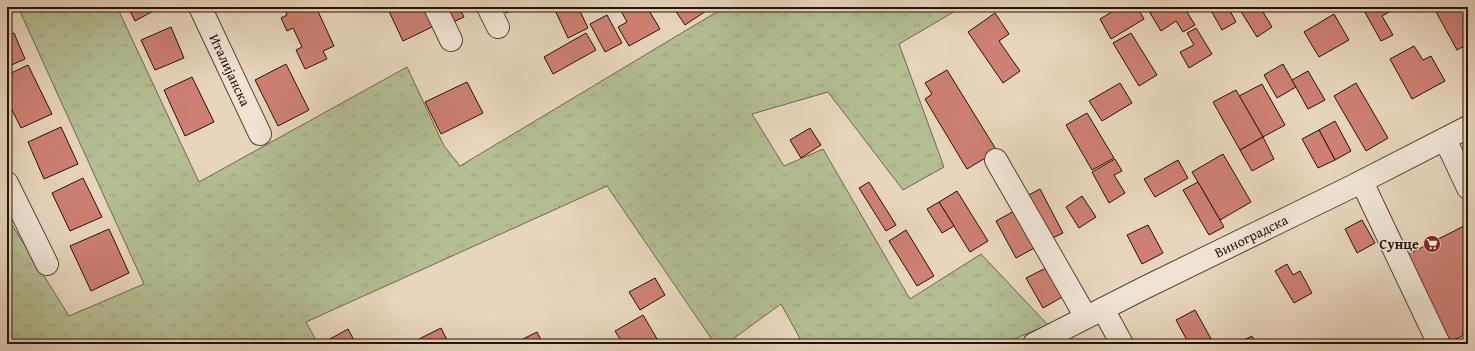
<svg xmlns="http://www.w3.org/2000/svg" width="1475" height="351" font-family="'Gentium Book Plus',serif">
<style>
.grass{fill:url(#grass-tufts);stroke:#6d684c}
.building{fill:#cd8073;stroke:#271305}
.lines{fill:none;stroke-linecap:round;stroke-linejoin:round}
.minor-casing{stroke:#574433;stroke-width:24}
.minor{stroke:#efe4d4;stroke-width:22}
.labels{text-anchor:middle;stroke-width:3;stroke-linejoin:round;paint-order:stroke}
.street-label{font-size:14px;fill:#271305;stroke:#efe4d4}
.poi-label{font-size:14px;font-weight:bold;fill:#271305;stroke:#efe4d4;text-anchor:end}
</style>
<defs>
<pattern id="grass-tufts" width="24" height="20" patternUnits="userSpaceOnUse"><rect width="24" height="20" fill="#b3be93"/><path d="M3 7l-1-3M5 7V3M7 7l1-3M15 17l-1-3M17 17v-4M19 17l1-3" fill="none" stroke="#9aa27d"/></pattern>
</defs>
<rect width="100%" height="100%" fill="#e7d6bd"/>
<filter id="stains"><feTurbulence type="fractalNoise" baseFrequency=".005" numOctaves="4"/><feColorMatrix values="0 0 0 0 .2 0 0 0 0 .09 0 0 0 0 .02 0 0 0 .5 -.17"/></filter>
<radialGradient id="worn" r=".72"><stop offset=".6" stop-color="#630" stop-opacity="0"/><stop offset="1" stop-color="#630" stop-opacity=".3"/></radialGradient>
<polygon class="grass" points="18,7 117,7 199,182 407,67 444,146 460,166 725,7 962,7 899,44 944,167 903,190 828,92 752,114 784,166 823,149 910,299 981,254 1048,325 1002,344 803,344 781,304 726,344 715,344 607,186 306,322 318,344 7,344 7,217 69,316 144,284"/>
<g class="building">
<polygon points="128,7 156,7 157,9 135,21"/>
<polygon points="284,7 316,7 334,46 323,51 327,59 305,69 296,50 302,47 293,28 287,31 281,18 287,15"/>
<polygon points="387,7 425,7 434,26 403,41"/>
<polygon points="440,7 459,7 464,17 449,24"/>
<polygon points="502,7 518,7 506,13"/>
<polygon points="562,7 578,7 588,28 568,38 555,10"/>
<polygon points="619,7 647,7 660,29 629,46 618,27 627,22"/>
<polygon points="673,7 708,7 709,9 685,25"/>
<polygon points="1120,7 1137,7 1144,19 1111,39 1100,19"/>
<polygon points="1161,7 1184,7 1195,25 1183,32 1176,21 1161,31 1150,13"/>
<polygon points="1209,7 1228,7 1236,22 1222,30"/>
<polygon points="1238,7 1260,7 1272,27 1257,37"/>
<polygon points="1362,7 1398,7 1382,16 1393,35 1381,41"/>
<polygon points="1441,7 1468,7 1468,44 1457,50 1435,10"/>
<polygon points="995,13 1009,34 999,41 1020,71 1003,83 968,32"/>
<polygon points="1334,14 1349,40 1319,57 1304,32"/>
<polygon points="607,15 622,43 605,52 590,24"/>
<polygon points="171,27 184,58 155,70 141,40"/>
<polygon points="1196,28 1212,54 1189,68 1180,52 1194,45 1187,33"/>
<polygon points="14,33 25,59 7,67 7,36"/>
<polygon points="586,33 596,50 553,74 544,57"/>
<polygon points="1131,33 1157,75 1139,86 1113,43"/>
<polygon points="1414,46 1423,60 1431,56 1445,81 1412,99 1390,59"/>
<polygon points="286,64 309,110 278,126 255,80"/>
<polygon points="1283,64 1296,87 1277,98 1264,75"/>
<polygon points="28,65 52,114 21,128 7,100 7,75"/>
<polygon points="947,70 997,151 967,169 925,99 932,94 925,83"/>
<polygon points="1308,71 1325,100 1308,109 1292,80"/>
<polygon points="192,77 214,122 185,136 164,90"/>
<polygon points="467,82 483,113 441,134 425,102"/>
<polygon points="1120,83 1132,103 1102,121 1089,101"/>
<polygon points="1356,83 1388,138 1366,151 1334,96"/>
<polygon points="1262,84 1285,125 1263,137 1239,96"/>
<polygon points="1236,90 1263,137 1240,150 1213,102"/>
<polygon points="1087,113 1114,158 1092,170 1066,125"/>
<polygon points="1335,121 1351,151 1335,160 1319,130"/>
<polygon points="61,127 78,164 44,179 28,142"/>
<polygon points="810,128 821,145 801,158 790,140"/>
<polygon points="1319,130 1335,160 1318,168 1302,139"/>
<polygon points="1263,137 1274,159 1252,171 1240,150"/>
<polygon points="1223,154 1251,202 1220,220 1192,172"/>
<polygon points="1115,159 1122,171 1114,175 1125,193 1109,203 1092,172"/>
<polygon points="1178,160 1188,178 1155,197 1144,179"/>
<polygon points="83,178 102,217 70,231 52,193"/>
<polygon points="869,182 896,225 886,231 859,188"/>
<polygon points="1198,182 1224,227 1209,235 1183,190"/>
<polygon points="1040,189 1063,233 1046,241 1023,198"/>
<polygon points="957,191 988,241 970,252 939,202"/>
<polygon points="1082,196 1096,217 1079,228 1066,207"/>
<polygon points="939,202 954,226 942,233 927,209"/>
<polygon points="1018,209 1038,246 1016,258 996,221"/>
<polygon points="1362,220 1375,243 1357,253 1345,229"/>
<polygon points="1148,225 1163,253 1142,264 1127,235"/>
<polygon points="1466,225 1468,229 1468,333 1448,343 1403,257"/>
<polygon points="109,229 129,273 91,291 70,246"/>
<polygon points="906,230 934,276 917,286 889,241"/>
<polygon points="1287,264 1293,275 1300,271 1312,293 1294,303 1275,271"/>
<polygon points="1048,267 1064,296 1043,308 1026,278"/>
<polygon points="655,278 665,295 640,310 629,292"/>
<polygon points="1195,310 1214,344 1189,344 1176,320"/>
<polygon points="643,315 660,344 623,344 615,331"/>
<polygon points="441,328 449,344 421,344 419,339"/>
<polygon points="348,329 356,344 330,344 328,340"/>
<polygon points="537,332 543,344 518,344 517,342"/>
<polygon points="1252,336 1256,344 1236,344"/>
</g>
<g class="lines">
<g class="minor-casing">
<g id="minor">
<polyline points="200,7 260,134"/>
<polyline points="435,7 451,40"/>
<polyline points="488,7 498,27"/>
<polyline points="1445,139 1468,188"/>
<polyline points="996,160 1086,317"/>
<polyline points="1362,182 1439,344"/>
<polyline points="7,183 47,264"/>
<polyline points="1103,309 1122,344"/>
<polyline points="1034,344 1144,288 1353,186 1468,127"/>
</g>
</g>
<use href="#minor" class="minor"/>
</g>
<defs>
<g id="supermarket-disc" transform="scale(0.9)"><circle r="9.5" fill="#8f2418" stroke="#efe4d4"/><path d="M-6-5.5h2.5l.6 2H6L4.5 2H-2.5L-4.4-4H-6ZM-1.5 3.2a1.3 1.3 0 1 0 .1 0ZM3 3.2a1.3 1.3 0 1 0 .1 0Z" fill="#fff"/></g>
</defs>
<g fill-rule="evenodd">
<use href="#supermarket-disc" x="1432" y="244"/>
</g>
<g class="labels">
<g class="street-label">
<text transform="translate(230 70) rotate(65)" y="5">Италијанска</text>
<text transform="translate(1251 236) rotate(-26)" y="5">Виноградска</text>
</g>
<g class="poi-label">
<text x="1419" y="249">Сунце</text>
</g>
</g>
<rect width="1475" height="351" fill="none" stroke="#e7d6bd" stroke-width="24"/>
<rect x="8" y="8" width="1459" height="335" fill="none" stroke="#271305" stroke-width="2"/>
<rect x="12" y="12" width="1451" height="327" fill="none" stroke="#271305"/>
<rect width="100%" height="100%" filter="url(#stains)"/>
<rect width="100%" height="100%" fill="url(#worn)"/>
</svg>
